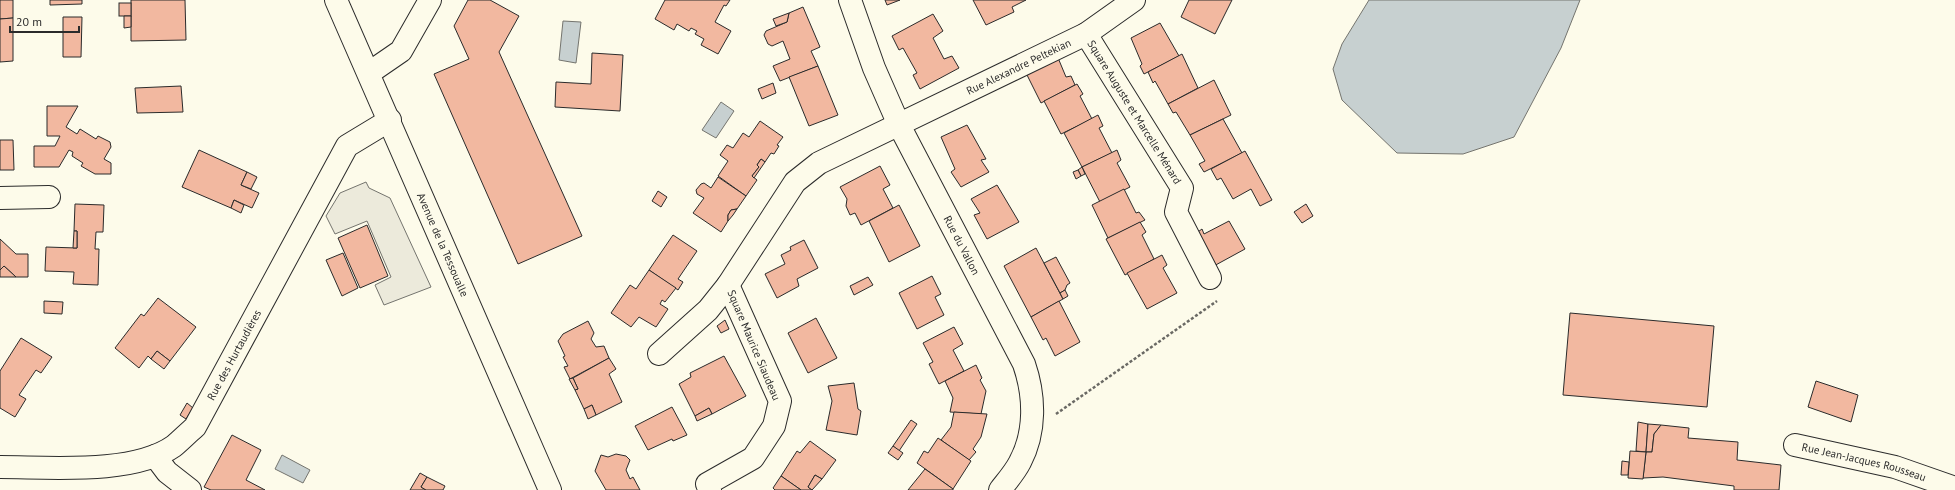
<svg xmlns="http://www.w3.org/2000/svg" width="1955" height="490" font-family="'PT Sans',sans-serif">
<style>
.parking{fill:#eceadb;stroke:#74746e}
.water{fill:#c7d0d0;stroke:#74746e}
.building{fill:#f2b8a0;stroke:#2b2b2b}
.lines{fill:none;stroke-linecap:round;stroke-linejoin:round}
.minor-casing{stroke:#2b2b2b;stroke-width:24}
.major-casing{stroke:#2b2b2b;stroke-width:24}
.path{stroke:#6a6964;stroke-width:2.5;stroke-dasharray:3 2;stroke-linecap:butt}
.minor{stroke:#fdfbea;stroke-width:22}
.major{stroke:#fdfbea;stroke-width:22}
.labels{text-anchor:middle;stroke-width:3;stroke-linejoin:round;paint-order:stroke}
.street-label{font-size:11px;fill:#2b2b2b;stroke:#fdfbea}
</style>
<rect width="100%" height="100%" fill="#fdfbea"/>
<polygon class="parking" points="366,182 369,188 390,198 431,287 384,305 375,285 391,277 367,221 335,234 326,216 340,193"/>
<g class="water">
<polygon points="1369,0 1580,0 1561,48 1514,137 1463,154 1397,153 1342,100 1333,69 1342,44"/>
<polygon points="563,21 581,22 576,63 559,60"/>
<polygon points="721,102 734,111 716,138 702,130"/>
<polygon points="282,455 310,470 303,483 275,469"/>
</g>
<g class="building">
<polygon points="0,0 13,0 13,18 0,19"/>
<polygon points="50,0 82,0 82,4 50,5"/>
<polygon points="131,0 185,0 186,40 131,41"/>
<polygon points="468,0 490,0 519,16 499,52 582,236 518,264 434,74 469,59 454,26"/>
<polygon points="665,0 730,0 726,6 724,5 715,22 731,31 718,54 701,45 704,39 695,34 697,31 691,28 689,31 677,24 674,30 655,19"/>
<polygon points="885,0 900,0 887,5"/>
<polygon points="973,0 1026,0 1012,7 1014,12 986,25"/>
<polygon points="1189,0 1232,0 1215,34 1181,17"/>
<rect x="119" y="3" width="12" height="13"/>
<polygon points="803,7 820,47 811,51 818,66 780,81 773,66 790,59 783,41 772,46 768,44 764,35 766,31 787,22 789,13"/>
<polygon points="789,13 787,22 776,26 773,19"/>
<polygon points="933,14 943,31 933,38 944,59 952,56 959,68 920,89 913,75 917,73 903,48 899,50 892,36"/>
<polygon points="124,16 131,16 131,27 124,28"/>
<polygon points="63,17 82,17 81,57 63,57"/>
<polygon points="13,18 13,61 0,62 0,19"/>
<polygon points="1160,23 1179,56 1144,74 1140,66 1142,64 1131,38"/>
<polygon points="592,53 623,55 620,111 555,107 556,82 591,84"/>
<polygon points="1056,53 1066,77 1071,76 1075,85 1041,103 1024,69"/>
<polygon points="1182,54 1198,88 1168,104 1155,81 1153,83 1148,72"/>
<polygon points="818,66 838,115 809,126 789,77"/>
<polygon points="1214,80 1231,115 1190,135 1176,112 1173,113 1168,104"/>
<polygon points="773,83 776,93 762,99 758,89"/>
<polygon points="1077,84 1083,94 1080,96 1092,119 1061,134 1044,101"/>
<polygon points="181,86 183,112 137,113 135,88"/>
<polygon points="47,106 78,106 66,127 77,134 80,129 96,139 98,136 110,142 111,147 104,159 111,163 111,174 95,174 81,166 83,163 72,156 73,152 69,150 59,167 34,167 34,146 55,146 60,136 47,136"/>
<polygon points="1098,115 1103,126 1099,128 1112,153 1082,167 1064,133"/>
<polygon points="1223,119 1242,153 1204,172 1199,164 1205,161 1190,135"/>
<polygon points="760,121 783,137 777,145 779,146 774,154 771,153 765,162 761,159 757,165 759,167 752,176 757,180 746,196 718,176 728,161 720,155 727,145 733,148 743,133 749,137"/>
<polygon points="967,125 986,159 981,160 989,172 961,187 951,172 955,169 941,137"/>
<polygon points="0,140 13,140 14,170 0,170"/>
<polygon points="199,150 247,172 241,185 259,193 252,208 234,200 231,208 182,187"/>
<polygon points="1117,150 1121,160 1117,163 1130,187 1100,202 1082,167"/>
<polygon points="1245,151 1272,200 1260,206 1251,189 1233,199 1221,178 1217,180 1211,169"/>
<polygon points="761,159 765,162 754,178 752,176 759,167 757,165"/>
<polygon points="880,166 890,185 883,189 893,208 861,225 855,213 850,215 846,206 847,199 840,187"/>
<polygon points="1082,167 1085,174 1081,176 1078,170"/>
<polygon points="1078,170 1081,176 1076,179 1073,172"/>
<polygon points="247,172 257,177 251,189 241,185"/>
<polygon points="718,177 746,196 737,209 731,210 728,215 728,221 721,232 693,213 704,198 697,194 696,190 701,184 704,183 711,188"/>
<polygon points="997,185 1019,222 987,239 974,215 980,213 971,199"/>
<polygon points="1124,189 1136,213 1139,212 1145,220 1108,238 1092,205"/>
<polygon points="658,191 667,197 661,207 652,201"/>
<polygon points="234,200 244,205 241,213 231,208"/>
<polygon points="75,204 104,205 103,232 96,232 95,249 99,249 98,285 73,284 74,272 45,271 46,247 77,248 77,231 74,231"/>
<polygon points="1306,204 1313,216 1302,223 1294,212"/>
<polygon points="899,205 920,246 889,262 869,221"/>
<polygon points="737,209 733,215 728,221 728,215 731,210"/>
<polygon points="1229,221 1245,249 1212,267 1195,234 1202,229 1204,234"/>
<polygon points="1140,222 1146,232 1142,235 1154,259 1125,275 1106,239"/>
<polygon points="367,225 388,276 360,288 338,238"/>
<polygon points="74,231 77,231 77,248 73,248"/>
<polygon points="673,235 697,251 678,279 683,282 678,290 649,270"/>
<polygon points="0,239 16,254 28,254 28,277 16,277 4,266 0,270"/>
<polygon points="804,240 818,268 797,279 799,286 777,298 765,274 785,264 781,255 791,250 790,247"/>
<polygon points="1036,248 1063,299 1031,317 1004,266"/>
<polygon points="343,253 358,288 342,296 326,260"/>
<polygon points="1162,255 1167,265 1163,268 1177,293 1147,309 1127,273"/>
<polygon points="1056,257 1070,283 1067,285 1065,290 1060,293 1044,263"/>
<polygon points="4,266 16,277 0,277 0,270"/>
<polygon points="649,270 676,288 665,302 662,300 660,304 668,309 656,327 639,317 631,327 611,313 630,285 636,289"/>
<polygon points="932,276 941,294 935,297 944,315 917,329 899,293"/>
<polygon points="868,277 873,285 854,295 850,286"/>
<polygon points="1065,290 1068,296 1063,299 1060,293"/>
<polygon points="158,298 196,327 170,361 157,351 151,359 148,356 139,368 115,348 141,314 144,316"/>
<polygon points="44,301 63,302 62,314 44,313"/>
<polygon points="1059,301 1080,342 1055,356 1046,338 1043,340 1031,317"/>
<polygon points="1570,313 1714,326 1707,407 1563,395"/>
<polygon points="816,318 837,358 808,373 788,333"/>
<polygon points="725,320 729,329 721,333 717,326"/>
<polygon points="588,321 594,333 591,339 596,347 604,346 609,358 570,379 564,367 568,366 563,357 565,356 558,341 563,334"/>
<polygon points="954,327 963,344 953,350 964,371 939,384 929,364 933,362 923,343"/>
<polygon points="21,338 52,357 41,373 36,370 19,395 26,399 15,417 0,408 0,371"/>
<polygon points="157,351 170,361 164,369 151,359"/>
<polygon points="724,356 746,396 712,414 709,408 695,416 679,384 691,377 690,373"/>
<polygon points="609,358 616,369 609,374 622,402 596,415 592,405 584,409 575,390 578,389 573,378"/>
<polygon points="976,365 982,378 980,380 986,391 981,414 950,412 953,398 945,381"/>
<polygon points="573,378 578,389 575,390 569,379"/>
<polygon points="1816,381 1858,395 1851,422 1808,407"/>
<polygon points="854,383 858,409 861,411 857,435 826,430 832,401 828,386"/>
<polygon points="187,403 193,408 186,419 180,415"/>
<polygon points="592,405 596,415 588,419 584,409"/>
<polygon points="672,407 687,435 673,441 672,439 648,450 635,426"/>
<polygon points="709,408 712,414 697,421 695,416"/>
<polygon points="954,412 987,414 981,437 973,449 976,452 969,460 941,440 951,427"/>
<polygon points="911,420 917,424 899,451 893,446"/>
<polygon points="1638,422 1648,424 1646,452 1636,451"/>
<polygon points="1648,424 1661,425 1654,434 1652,452 1646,452"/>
<polygon points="1661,425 1689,428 1688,438 1738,442 1737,460 1781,465 1779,490 1734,490 1734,486 1663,477 1643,478 1646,452 1652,452 1654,434"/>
<polygon points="232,435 261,450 246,480 265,490 211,490 204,487"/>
<polygon points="938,438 971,461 953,489 917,463 924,451 928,453"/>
<polygon points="810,441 836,460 822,479 815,475 808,487 812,490 801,490 781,476 797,451 800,453"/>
<polygon points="893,446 903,453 898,460 888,453"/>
<polygon points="1630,451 1646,452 1643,479 1628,478"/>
<polygon points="616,454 626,456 630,460 626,470 630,479 633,477 640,490 606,490 595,471 601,455 608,457"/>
<polygon points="1622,461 1629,462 1628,475 1621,475"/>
<polygon points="925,469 953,489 953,490 908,490"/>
<polygon points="420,473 427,477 421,487 426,490 410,490"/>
<polygon points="815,475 822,479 812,490 808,487"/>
<polygon points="781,476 801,490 775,490 773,488"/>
<polygon points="427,477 445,486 443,490 426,490 421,487"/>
</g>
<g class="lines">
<g class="minor-casing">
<g id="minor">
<path id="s1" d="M850,0L874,68L899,125L1024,364C1035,396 1036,432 1020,462C1015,472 1007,481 1000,490"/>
<path id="s2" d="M1086,34L1182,188L1176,212L1210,278"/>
<polyline points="369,73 401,51 430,0"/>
<polyline points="0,198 49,197"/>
<path id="s3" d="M659,354L708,310L728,285L795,182L819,163L1086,34L1134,0"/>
<path id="s4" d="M1795,445L1895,467L1955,488"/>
<polyline points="155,456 167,472 190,490"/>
<path id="s5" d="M0,467C49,467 133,475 174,446C181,440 188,433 195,427L347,146L390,120"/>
<polyline points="710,490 707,484 753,458 774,426 780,401 728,285"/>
</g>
</g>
<g class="major-casing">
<g id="major">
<path id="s6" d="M336,0L550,490"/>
</g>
</g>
<polyline class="path" points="1056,414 1217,301"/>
<use href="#minor" class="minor"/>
<use href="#major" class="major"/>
</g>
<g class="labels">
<g class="street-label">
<text dy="4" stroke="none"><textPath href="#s3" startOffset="473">Rue Alexandre Peltekian</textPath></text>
<text dy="4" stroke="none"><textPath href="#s2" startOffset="92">Square Auguste et Marcelle Ménard</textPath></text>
<text dy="4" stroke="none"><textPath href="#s6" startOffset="267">Avenue de la Tessoualle</textPath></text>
<text dy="4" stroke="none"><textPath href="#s1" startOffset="270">Rue du Vallon</textPath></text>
<text transform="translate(754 345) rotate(67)" y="4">Square Maurice Siaudeau</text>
<text dy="4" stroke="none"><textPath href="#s5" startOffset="288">Rue des Hurtaudières</textPath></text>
<text dy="4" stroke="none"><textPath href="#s4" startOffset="71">Rue Jean-Jacques Rousseau</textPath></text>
</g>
</g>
<path d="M10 26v6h69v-6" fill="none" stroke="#2b2b2b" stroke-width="2"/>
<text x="16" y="26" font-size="12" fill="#2b2b2b" stroke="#fdfbea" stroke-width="3" paint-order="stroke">20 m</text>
</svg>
